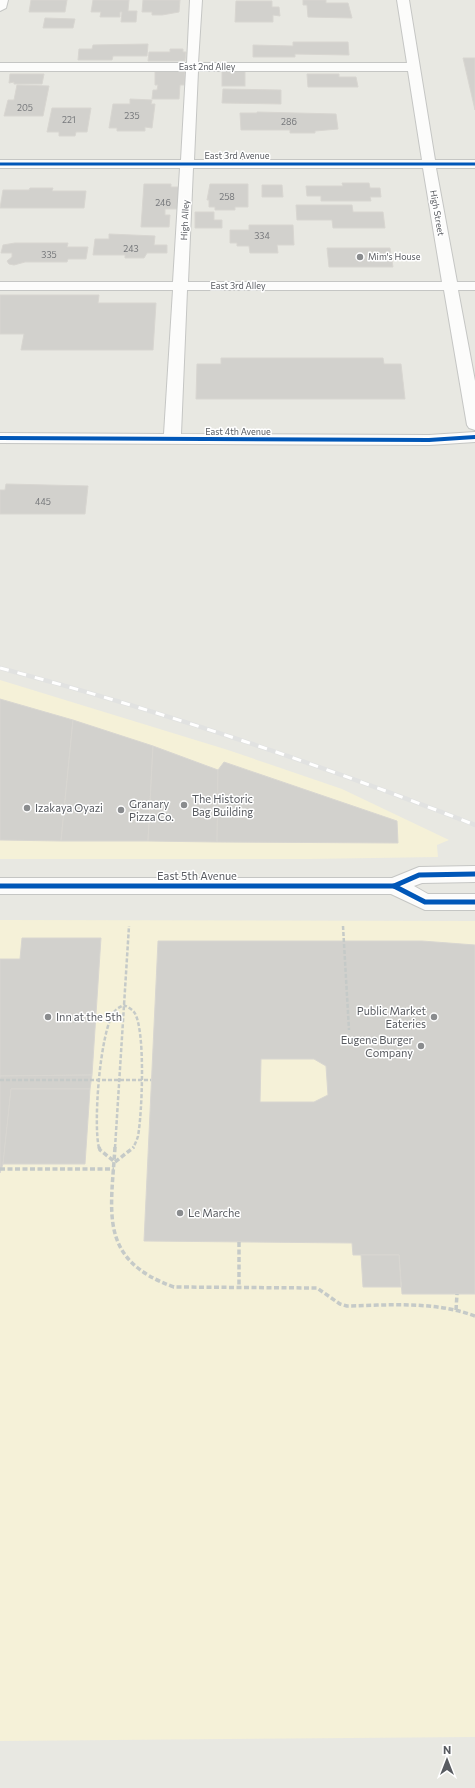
<svg xmlns="http://www.w3.org/2000/svg" width="475" height="1788" font-family="Commissioner,sans-serif">
<style>
.commercial{fill:#f5f1d8}
.building{fill:#d2d1cd;stroke:#d8d6d1;fill-rule:evenodd}
.lines{fill:none;stroke-linecap:round;stroke-linejoin:round}
.minor-casing{stroke:#c5c6c4;stroke-width:2}
.path-far1{stroke:#c5cac8;stroke-width:2.5;stroke-dasharray:4 2;stroke-linecap:butt}
.path{stroke:#c5cac8;stroke-width:3.5;stroke-dasharray:5 2.5;stroke-linecap:butt}
.minor{fill:#fcfcfb;fill-rule:evenodd}
.rail-casing{stroke:#e1e2e1;stroke-width:4.5}
.rail{stroke:#fff;stroke-width:3;stroke-dasharray:9;stroke-linecap:butt}
.cycleway-far2-casing{stroke:#fff;stroke-width:4.5}
.cycleway-far1-casing{stroke:#fff;stroke-width:6}
.cycleway-casing{stroke:#fff;stroke-width:8}
.cycleway-far2{stroke:#0057b8;stroke-width:3}
.cycleway-far1{stroke:#0057b8;stroke-width:4}
.cycleway{stroke:#0057b8;stroke-width:5}
.poi-dot{fill:#8a8c8e;stroke:#fff;stroke-width:1.5}
.labels{text-anchor:middle;stroke-width:3;stroke-linejoin:round;paint-order:stroke}
.far-street-label{font-size:9px;fill:#585b60;stroke:#fff}
.number-label{font-size:9px;fill:#77797c}
.far-poi-label{font-size:9px;fill:#585b60;stroke:#fff;text-anchor:start}
.poi-label{font-size:11px;fill:#585b60;stroke:#fff;text-anchor:start}
.street-label{font-size:11px;fill:#585b60;stroke:#fff}
</style>
<rect width="100%" height="100%" fill="#e8e8e2"/>
<g class="commercial">
<polygon points="0,680 228,750 342,789 449,840 437,845 438,857 309,859 0,859"/>
<polygon points="0,920 475,921 475,1737 0,1741"/>
</g>
<g class="building">
<polygon points="31,0 67,0 65,12 29,12"/>
<polygon points="93,0 129,0 128,11 137,11 136,22 121,22 122,12 120,12 120,17 100,17 101,12 91,12"/>
<polygon points="143,0 180,0 179,12 162,15 152,15 152,12 142,12"/>
<polygon points="303,0 326,0 326,3 348,3 352,18 308,17 307,5 303,5"/>
<polygon points="236,1 272,1 272,7 279,7 280,16 273,15 273,22 235,22"/>
<polygon points="45,18 75,19 73,28 43,28"/>
<polygon points="293,42 348,42 349,55 295,54 295,57 253,57 253,45 293,46"/>
<polygon points="148,44 147,56 113,56 112,60 78,60 79,49 92,49 93,45"/>
<polygon points="170,49 183,49 183,52 186,52 185,61 148,61 149,52 170,52"/>
<polygon points="463,58 475,58 475,110"/>
<rect x="222" y="70" width="23" height="16"/>
<polygon points="155,71 185,71 184,85 180,85 179,99 152,99 153,90 157,90 158,85 155,85"/>
<polygon points="10,74 44,74 42,84 14,84 14,82 9,83"/>
<polygon points="307,74 339,74 339,77 356,77 358,87 308,87"/>
<polygon points="17,85 49,86 43,116 4,116 8,100 14,100"/>
<polygon points="223,89 281,90 281,104 222,103"/>
<polygon points="130,99 152,100 151,104 155,104 152,128 145,127 145,131 117,131 117,128 109,128 113,104 130,104"/>
<polygon points="52,108 91,108 87,132 76,132 75,136 59,136 59,132 47,132"/>
<polygon points="257,112 336,114 338,129 315,131 315,133 290,133 290,130 241,130 240,113 257,113"/>
<polygon points="342,183 369,183 370,188 380,188 381,197 370,197 371,201 321,201 321,196 307,196 306,186 343,186"/>
<polygon points="144,184 171,184 171,187 179,187 182,209 165,209 165,215 170,215 169,227 141,227"/>
<polygon points="210,184 248,184 248,207 235,207 235,210 215,210 215,207 209,207 209,200 207,200"/>
<polygon points="262,185 282,185 283,197 262,197"/>
<polygon points="30,188 53,188 52,191 86,191 84,208 0,208 3,190 29,190"/>
<polygon points="296,205 352,205 353,212 383,212 385,228 333,228 332,220 297,220"/>
<polygon points="195,212 214,212 214,220 222,220 222,228 195,228"/>
<polygon points="249,225 293,225 294,245 277,245 278,253 250,253 249,246 237,246 237,243 230,243 230,230 249,230"/>
<polygon points="109,234 155,236 154,245 167,245 167,253 147,253 144,258 125,258 125,255 93,255 95,239 109,239"/>
<polygon points="15,243 68,243 67,247 88,247 86,259 68,259 67,262 25,262 14,265 9,264 7,261 12,257 12,253 1,253 3,245"/>
<polygon points="327,248 390,248 393,267 329,267"/>
<polygon points="0,295 99,295 98,303 156,303 153,350 21,350 24,334 0,334"/>
<polygon points="221,358 383,358 384,364 401,364 405,399 196,399 197,364 221,364"/>
<polygon points="6,484 88,486 85,514 0,514 0,490 5,490"/>
<polygon points="0,699 73,720 61,841 0,840"/>
<polygon points="73,720 153,746 148,841 61,841"/>
<polygon points="153,746 218,770 217,842 148,841"/>
<polygon points="224,762 397,821 398,843 217,842 218,770"/>
<polygon points="22,938 101,938 92,1075 0,1076 0,959 20,959"/>
<path d="M158,941H422L475,945V1294H402L399,1255H353L352,1243L144,1241ZM261,1059H314L326,1066L328,1095L314,1102H260Z"/>
<polygon points="92,1075 90,1089 11,1089 3,1164 0,1173 0,1076"/>
<polygon points="11,1089 90,1089 85,1164 3,1164"/>
<polygon points="361,1255 399,1255 401,1287 363,1287"/>
</g>
<g class="lines">
<g class="minor-casing">
<g id="minor">
<polygon points="0,0 8,0 6,8 0,11"/>
<path d="M190,0H202L198,63H407L397,0H409L435,160H475V168H436L457,282H475V290H458L475,381V430L469,428L467,425L444,290H187L181,434L429,435L475,432V442L429,445L0,443V433L164,434L173,290H0V282H173L180,168H0V160H181L186,71H0V63H187ZM198,71H408L422,160H194ZM193,168H423L442,282H188Z"/>
<polygon points="475,866 475,882 422,883 414,886 428,894 475,894 475,910 425,910 391,894 0,894 0,878 392,878 419,867"/>
</g>
</g>
<g class="path-far1">
<polyline points="343,926 349,1030"/>
<polyline points="0,1080 151,1080"/>
<path d="M99,1148C93,1124 100,1032 114,1012C116,1009 120,1007 124,1005C127,1007 132,1009 134,1012C146,1028 142,1115 138,1136C137,1140 135,1144 133,1148"/>
<polyline points="115,1148 129,926"/>
</g>
<g class="path">
<polyline points="99,1147 100,1150 115,1162 134,1147"/>
<path d="M115,1147C111,1213 98,1260 174,1287L317,1288L340,1304L347,1306C390,1305 434,1301 475,1316"/>
<polyline points="0,1169 114,1169"/>
<polyline points="239,1242 239,1288"/>
<polyline points="456,1310 457,1294"/>
</g>
<use href="#minor" class="minor"/>
<g class="rail-casing">
<path id="rail" d="M0,668C162,711 319,764 475,825"/>
</g>
<use href="#rail" class="rail"/>
<g class="cycleway-far2-casing">
<polyline id="cycleway-far2" points="0,164 475,164"/>
</g>
<g class="cycleway-far1-casing">
<polyline id="cycleway-far1" points="0,438 429,440 475,437"/>
</g>
<g class="cycleway-casing">
<g id="cycleway">
<polyline points="0,886 394,886 419,875 475,874"/>
<polyline points="394,886 425,902 475,902"/>
</g>
</g>
<use href="#cycleway-far2" class="cycleway-far2"/>
<use href="#cycleway-far1" class="cycleway-far1"/>
<use href="#cycleway" class="cycleway"/>
</g>
<g class="poi-dot">
<circle cx="360" cy="257" r="4"/>
<circle cx="184" cy="805" r="4"/>
<circle cx="27" cy="808" r="4"/>
<circle cx="121" cy="810" r="4"/>
<circle cx="48" cy="1017" r="4"/>
<circle cx="434" cy="1017" r="4"/>
<circle cx="421" cy="1046" r="4"/>
<circle cx="180" cy="1213" r="4"/>
</g>
<g class="labels">
<g class="far-street-label">
<text x="207" y="70">East 2nd Alley</text>
<text x="237" y="159">East 3rd Avenue</text>
<text transform="translate(437 213) rotate(80)" y="3">High Street</text>
<text transform="translate(185 220) rotate(-87)" y="3">High Alley</text>
<text x="238" y="289">East 3rd Alley</text>
<text x="238" y="435">East 4th Avenue</text>
</g>
<g class="number-label">
<text x="25" y="111">205</text>
<text x="132" y="119">235</text>
<text x="69" y="123">221</text>
<text x="289" y="125">286</text>
<text x="227" y="200">258</text>
<text x="163" y="206">246</text>
<text x="262" y="239">334</text>
<text x="131" y="252">243</text>
<text x="49" y="258">335</text>
<text x="43" y="505">445</text>
</g>
<g class="far-poi-label">
<text x="368" y="260">Mim's House</text>
</g>
<g class="poi-label">
<text x="192" y="803">The Historic<tspan x="192" dy="13">Bag Building</tspan></text>
<text x="129" y="808">Granary<tspan x="129" dy="13">Pizza Co.</tspan></text>
<text x="35" y="812">Izakaya Oyazi</text>
<text x="426" y="1015" text-anchor="end">Public Market<tspan x="426" dy="13">Eateries</tspan></text>
<text x="56" y="1021">Inn at the 5th</text>
<text x="413" y="1044" text-anchor="end">Eugene Burger<tspan x="413" dy="13">Company</tspan></text>
<text x="188" y="1217">Le Marche</text>
</g>
<g class="street-label">
<text x="197" y="880">East 5th Avenue</text>
</g>
</g>
<g transform="translate(447 1760)" stroke="#ffffff" stroke-width="3" paint-order="stroke">
<path d="M0-3L7 15L0 10L-7 15Z" fill="#585b60"/>
<text y="-6" font-size="11" font-weight="bold" text-anchor="middle" fill="#585b60">N</text>
</g>
</svg>
